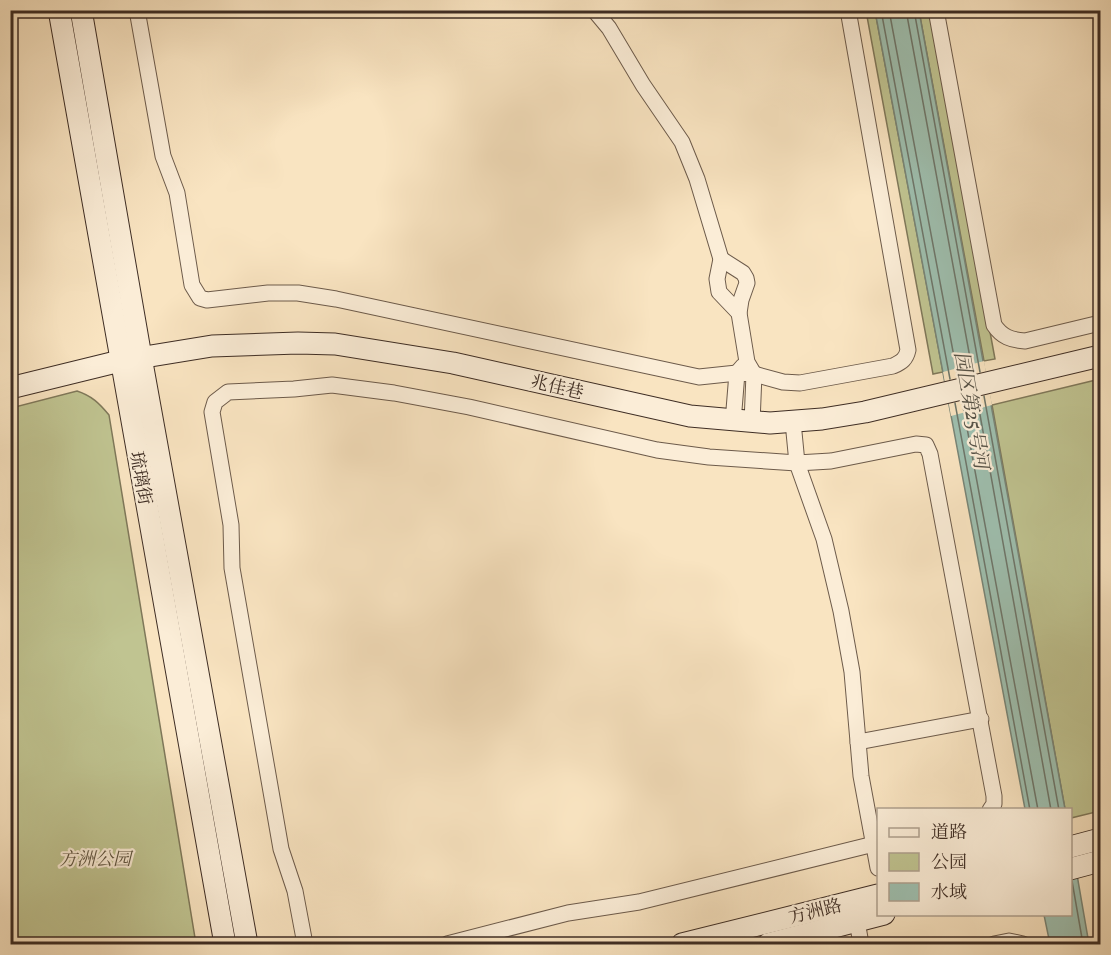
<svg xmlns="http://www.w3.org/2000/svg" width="1111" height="955" font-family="Vollkorn,'Noto Serif SC',serif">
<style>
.green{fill:#c0c491;stroke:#7f785a;stroke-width:1.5}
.water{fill:#9ebfaf;stroke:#788577;stroke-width:1.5}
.pier{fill:#f9e4c1}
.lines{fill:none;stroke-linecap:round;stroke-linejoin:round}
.shore{stroke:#6e766a;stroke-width:1.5}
.street-casing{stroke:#6d5b4b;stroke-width:17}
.secondary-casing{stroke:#3e2d24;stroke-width:23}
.street{stroke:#fbedd7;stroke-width:15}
.secondary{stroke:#fbedd7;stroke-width:21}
.labels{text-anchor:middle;stroke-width:4.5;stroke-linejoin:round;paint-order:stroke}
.street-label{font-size:18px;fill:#3e2d24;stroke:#fbedd7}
.park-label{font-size:18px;font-style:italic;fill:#5e533f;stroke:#fbedd7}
.water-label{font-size:20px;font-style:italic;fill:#565247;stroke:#fbedd7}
</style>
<rect width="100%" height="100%" fill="#f9e4c1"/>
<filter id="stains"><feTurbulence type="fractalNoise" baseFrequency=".00333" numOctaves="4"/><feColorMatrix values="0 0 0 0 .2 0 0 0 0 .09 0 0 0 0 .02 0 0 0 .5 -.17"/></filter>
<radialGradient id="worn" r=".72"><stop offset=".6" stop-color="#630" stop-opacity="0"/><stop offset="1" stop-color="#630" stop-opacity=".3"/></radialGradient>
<g class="green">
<polygon points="866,11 875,11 943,372 933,374"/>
<polygon points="919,11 931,11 995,359 984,361"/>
<polygon points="1100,379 1100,811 1071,818 1070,810 1065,809 992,405"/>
<path d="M77,391C92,396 99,403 109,415L196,944H11V408Z"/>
</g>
<g class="water">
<polygon points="875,11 919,11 1065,809 1025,809"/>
<polygon points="1071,840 1089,944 1050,944 1044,915 1070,914"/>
</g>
<polygon class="pier" points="984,361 992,405 951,416 943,372"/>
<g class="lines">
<g class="shore">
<polyline points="881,10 950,379"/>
<polyline points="889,10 958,378"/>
<polyline points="906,10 973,374"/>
<polyline points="914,10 980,372"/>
<polyline points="984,396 1059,810"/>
<polyline points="977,398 1051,810"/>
<polyline points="962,401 1038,810"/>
<polyline points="955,403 1030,810"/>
<polyline points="1072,881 1083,944"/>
</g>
<g class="street-casing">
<g id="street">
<path d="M137,10L163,156L177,193L192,285L200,298L207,300L268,293H298L336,299L699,377L737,373L754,374L783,382L800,383L893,366C902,362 906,359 908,350L848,10"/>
<polyline points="594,10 609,28 643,85 682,142 697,179 721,259 717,279 719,292 739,313"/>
<path d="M936,10L994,325C1002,337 1011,340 1025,341L1100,323"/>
<polyline points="721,259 743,273 746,278 747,283 741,300 739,313 747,362 754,374 752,423"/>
<polyline points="733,422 737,373 743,366"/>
<polyline points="793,422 797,463 824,539 841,611 852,672 861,776 878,868"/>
<polyline points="858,742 981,719"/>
<polyline points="857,921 861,944"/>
<polyline points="305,944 295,891 281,849 232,568 231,525 212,412 215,402 228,392 294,389 332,385 394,393 469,407 657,450 709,457 797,463 831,461 916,444 926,445 930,454 994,796 994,804 990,810"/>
<polyline points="447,944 568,913 639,902 878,843"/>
<polyline points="994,944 1009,941 1023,944"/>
</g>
</g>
<g class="secondary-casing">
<g id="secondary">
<polyline points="59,10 225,944"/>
<polyline points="81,10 141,357 247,944"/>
<polyline points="10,388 120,361 212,346 298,343 335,344 453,363 690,416 770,423 822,419 865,412 1100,356"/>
<polyline points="1070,847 1100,839"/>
<polyline points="1070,869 1100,861"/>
<polyline points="682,944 878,895"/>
<polyline points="768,944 884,914"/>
</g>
</g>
<use href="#street" class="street"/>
<use href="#secondary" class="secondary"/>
</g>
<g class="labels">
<g class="street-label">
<text transform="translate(557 387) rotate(13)" y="6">兆佳巷</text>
<text transform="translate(141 478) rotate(80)" y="6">琉璃街</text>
<text transform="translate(815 911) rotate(-14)" y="6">方洲路</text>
</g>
<g class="park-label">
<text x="95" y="865">方洲公园</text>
</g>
<g class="water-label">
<text transform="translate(972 410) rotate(80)" y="7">园区第25号河</text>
</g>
</g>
<rect width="1111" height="955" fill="none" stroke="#f9e4c1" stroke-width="36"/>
<rect x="12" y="12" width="1087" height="931" fill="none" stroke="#3e2d24" stroke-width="3"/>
<rect x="18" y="18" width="1075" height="919" fill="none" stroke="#3e2d24" stroke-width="1.5"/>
<rect x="877" y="808" width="195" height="108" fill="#fbedd7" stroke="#afa08f" stroke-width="1.5"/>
<rect x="889" y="828" width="30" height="9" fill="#fbedd7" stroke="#afa08f" stroke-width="1.5"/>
<text x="931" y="838" font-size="18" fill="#3e2d24">道路</text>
<rect x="889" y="853" width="30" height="18" fill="#c0c491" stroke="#afa08f" stroke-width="1.5"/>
<text x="931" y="868" font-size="18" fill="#3e2d24">公园</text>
<rect x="889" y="883" width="30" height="18" fill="#9ebfaf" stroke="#afa08f" stroke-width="1.5"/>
<text x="931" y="898" font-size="18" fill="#3e2d24">水域</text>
<rect width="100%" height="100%" filter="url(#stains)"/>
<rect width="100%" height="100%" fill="url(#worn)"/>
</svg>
